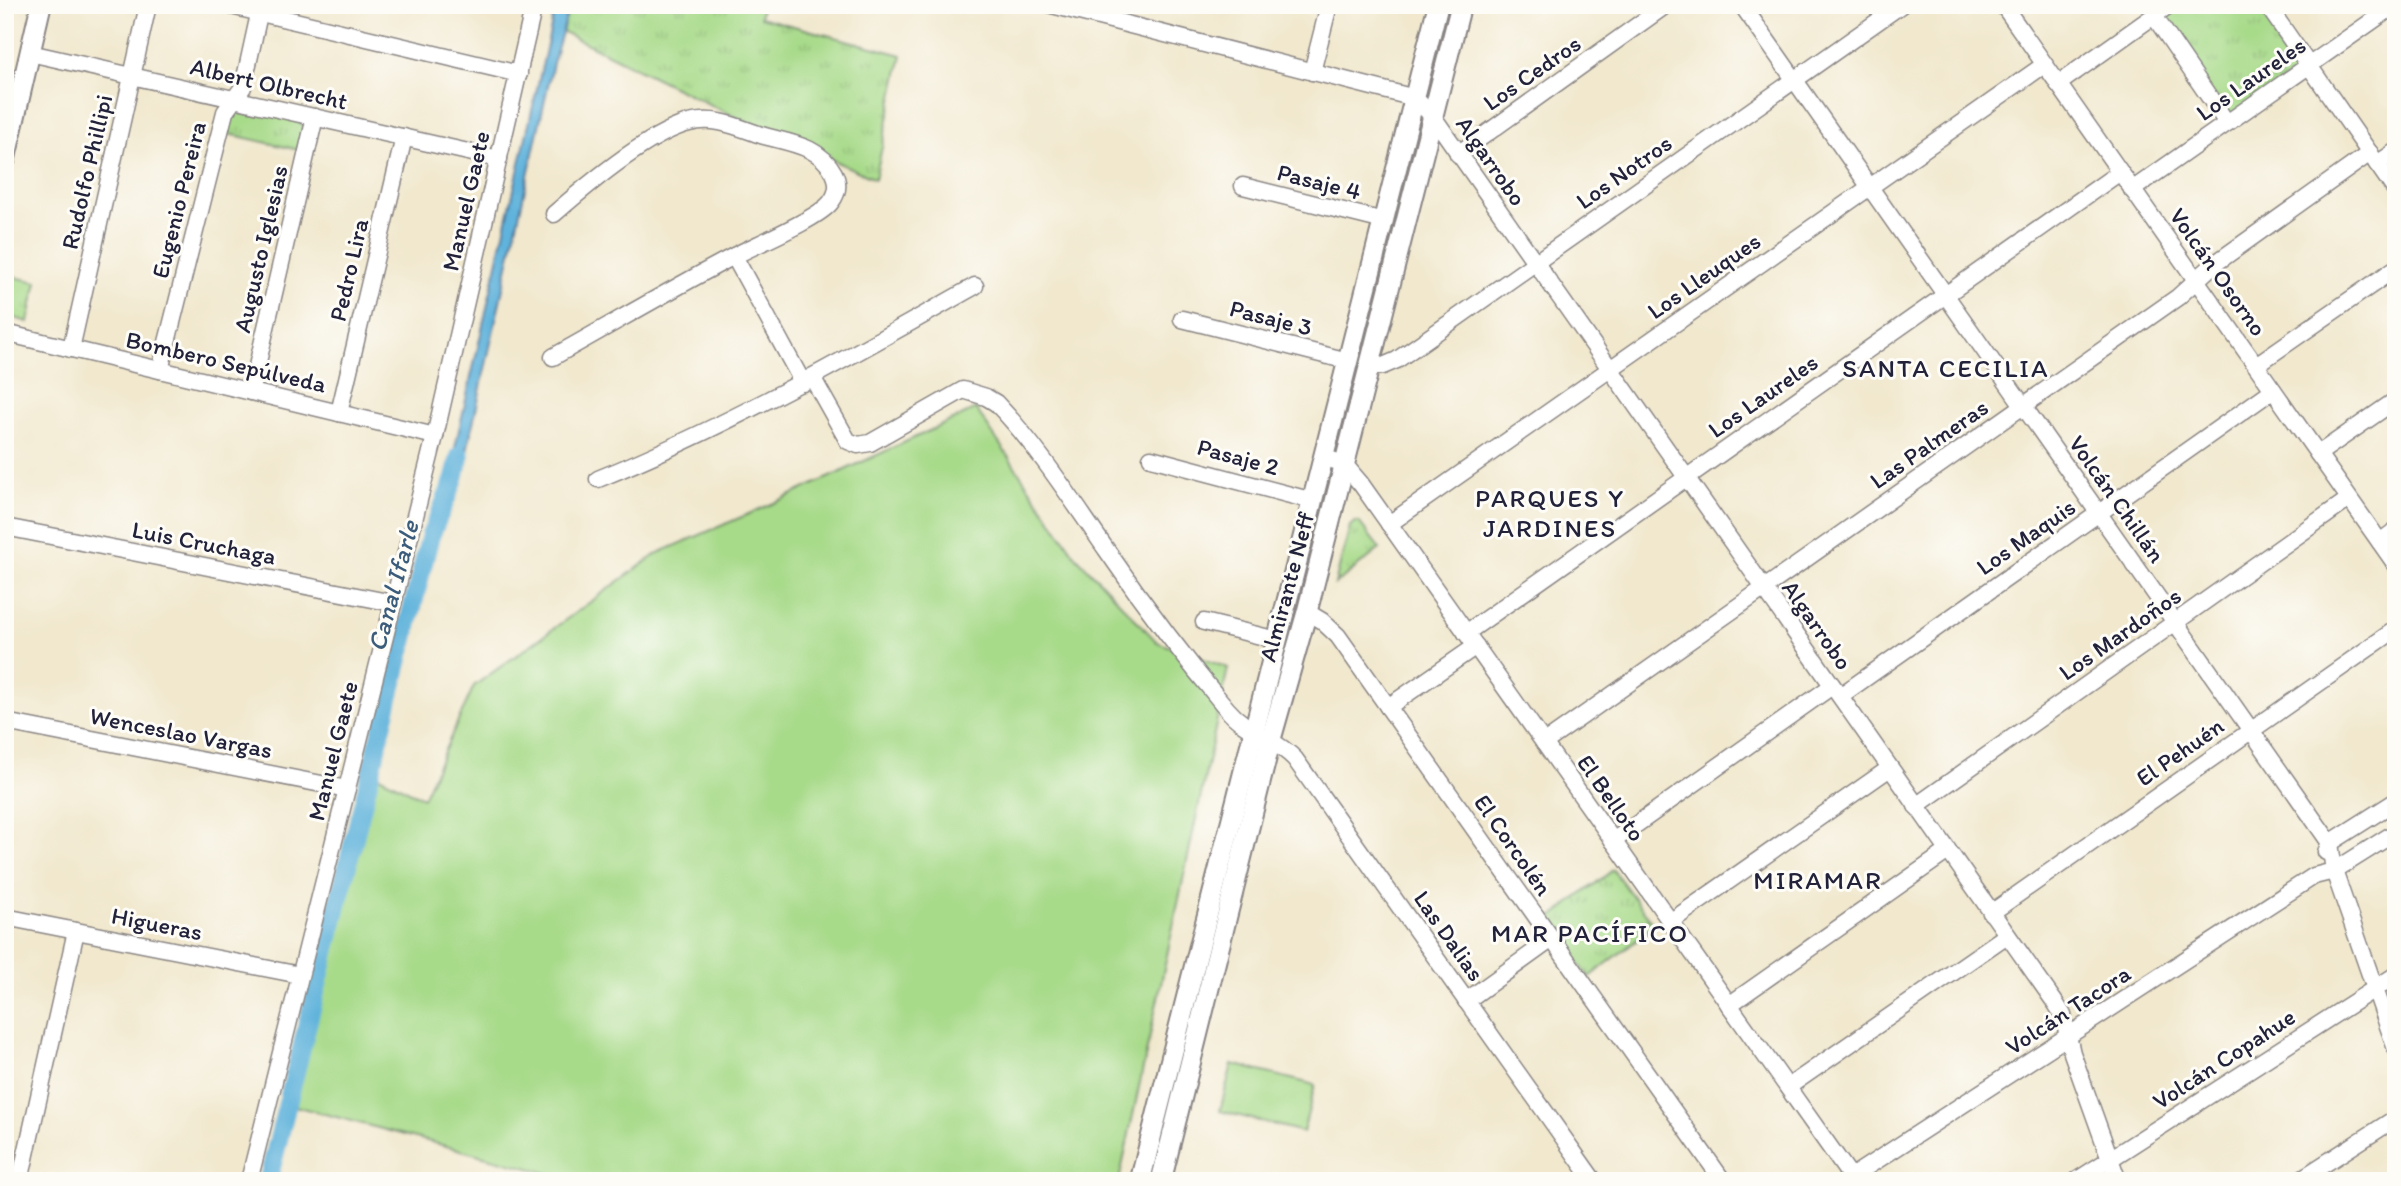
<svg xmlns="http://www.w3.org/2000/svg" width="2401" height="1186" font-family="Itim,sans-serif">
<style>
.grass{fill:#a7da89;stroke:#647e62;stroke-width:2}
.park{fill:url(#park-tufts);stroke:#647e62;stroke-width:2}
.water{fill:#61b3dc;stroke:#426a8c;stroke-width:2}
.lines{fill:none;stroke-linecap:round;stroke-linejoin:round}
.canal{stroke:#61b3dc;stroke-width:19}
.minor-casing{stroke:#8a8584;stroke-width:19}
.tertiary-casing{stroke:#8a8584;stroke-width:23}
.minor{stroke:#fff;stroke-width:16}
.tertiary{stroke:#fff;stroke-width:19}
.labels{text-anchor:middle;stroke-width:6;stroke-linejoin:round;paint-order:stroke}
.street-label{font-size:24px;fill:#22223b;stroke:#fdfcf7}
.neighbourhood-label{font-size:26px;letter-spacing:2px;fill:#22223b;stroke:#fdfcf7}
.water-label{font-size:26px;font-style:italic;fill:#3b5c7b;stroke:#fdfcf7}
</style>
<defs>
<pattern id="park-tufts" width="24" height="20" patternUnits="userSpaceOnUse" patternTransform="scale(1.75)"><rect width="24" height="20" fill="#a7da89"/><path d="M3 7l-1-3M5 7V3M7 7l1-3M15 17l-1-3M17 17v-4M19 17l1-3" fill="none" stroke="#8fbb77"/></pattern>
</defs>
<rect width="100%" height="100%" fill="#fdfcf7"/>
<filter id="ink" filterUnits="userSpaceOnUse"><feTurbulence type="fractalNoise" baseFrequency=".0143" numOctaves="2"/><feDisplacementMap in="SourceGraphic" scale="14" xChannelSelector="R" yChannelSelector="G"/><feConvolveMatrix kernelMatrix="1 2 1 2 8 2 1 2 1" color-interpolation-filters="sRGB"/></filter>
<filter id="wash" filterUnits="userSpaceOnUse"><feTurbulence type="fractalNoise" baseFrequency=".00686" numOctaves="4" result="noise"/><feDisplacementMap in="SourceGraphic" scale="28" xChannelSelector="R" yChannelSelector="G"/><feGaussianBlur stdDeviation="1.57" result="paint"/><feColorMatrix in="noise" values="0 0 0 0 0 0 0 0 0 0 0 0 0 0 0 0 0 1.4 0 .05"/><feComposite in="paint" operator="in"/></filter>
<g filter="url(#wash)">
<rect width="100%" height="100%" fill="#f1e8ce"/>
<g class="grass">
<polygon points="976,409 1075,555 1157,642 1228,668 1119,1181 578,1181 291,1105 371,772 423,798 474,686 658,553 774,503"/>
<polygon points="1232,1064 1315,1085 1303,1132 1220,1111"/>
</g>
<g class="park">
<polygon points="555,5 762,5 760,17 902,55 875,179 727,113 551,26"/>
<polygon points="2173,5 2264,5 2306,65 2227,120 2156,17"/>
<polygon points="237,106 297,118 304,127 299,150 224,133 231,111"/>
<polygon points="5,275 37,282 28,322 8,316 5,313"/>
<polygon points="1355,522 1359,522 1380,549 1335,584 1350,526"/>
<polygon points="1613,870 1655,926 1589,977 1547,921"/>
</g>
<polygon class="water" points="556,5 570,5 553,63 460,482 448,478"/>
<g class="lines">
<polyline class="canal" points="268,1181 430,537 454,480 460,455"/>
</g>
</g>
<g filter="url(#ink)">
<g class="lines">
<g class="minor-casing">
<g id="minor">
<polyline points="227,5 519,74"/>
<polyline points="1052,5 1415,98 1434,118 2056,1004 2063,1015 2072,1053 2118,1181"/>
<polyline points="1742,5 2330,843 2334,871 2396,1049"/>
<polyline points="2003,5 2396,565"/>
<polyline points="2267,5 2396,191"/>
<polyline points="2154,16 2227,123"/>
<polyline points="30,53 499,159"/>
<polyline points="1312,72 1329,5"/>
<polyline points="2058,84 2169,5"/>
<polyline points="1458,154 1666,5"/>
<polyline points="2377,164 2396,151"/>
<polyline points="1243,186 1384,221"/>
<polyline points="2132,190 2395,5"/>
<polyline points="734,256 803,383"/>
<polyline points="1182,319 1348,361"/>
<polyline points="5,333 435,436"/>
<polyline points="71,349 148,5"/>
<path d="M553,357C614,323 673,288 734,256C755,245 820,218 831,202C838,193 839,183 834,173C819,145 789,143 761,135C737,127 715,116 689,123C649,133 586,186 554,214"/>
<polyline points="2256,365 2396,268"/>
<polyline points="1369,368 1383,366 1397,360 1901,5"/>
<polyline points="160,370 225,112 243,87 261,5"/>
<path d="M812,377L848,441L858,445L870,443L963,390L986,397L996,403C1039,448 1073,502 1108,552C1145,606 1185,659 1227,709C1246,732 1275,738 1295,759L1594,1181"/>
<polyline points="251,392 315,117"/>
<polyline points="339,413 404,137"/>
<polyline points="2318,454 2396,400"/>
<polyline points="1323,457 1344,464 1361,484 1851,1177"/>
<polyline points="1151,458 1313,501"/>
<path d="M598,479C729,426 851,356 975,286"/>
<polyline points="1389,524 2044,65"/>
<polyline points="5,527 393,603"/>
<polyline points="2380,542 2396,530"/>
<polyline points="1307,612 1322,621 1338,636 1723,1181"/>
<polyline points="1204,622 1277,640"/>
<polyline points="1466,633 2120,172"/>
<polyline points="1840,696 2273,390"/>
<polyline points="1388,707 1476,646"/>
<polyline points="5,722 347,789"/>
<polyline points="1544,743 2178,297 2213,265 2370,153"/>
<polyline points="1916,806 2349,499"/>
<polyline points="1613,841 1832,686"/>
<polyline points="2326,852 2330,843 2396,801"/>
<polyline points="1991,913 2396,629"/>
<polyline points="5,917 300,975"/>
<polyline points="1670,922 1890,768"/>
<polyline points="1466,1001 1552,939"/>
<polyline points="1729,1005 1948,851"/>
<polyline points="1788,1087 2007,935"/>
<polyline points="20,1181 76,931"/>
<polyline points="249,1181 435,436 534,5"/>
<polyline points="1845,1181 2314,876 2334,871 2396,832"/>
<polyline points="2076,1181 2396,975"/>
<polyline points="2298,1181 2396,1118"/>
</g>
</g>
<g class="tertiary-casing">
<g id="tertiary">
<polyline points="5,160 41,5"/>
<polyline points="1140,1181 1438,5"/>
<polyline points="1161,1181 1271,739 1307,612 1461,5"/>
</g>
</g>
<use href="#minor" class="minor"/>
<use href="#tertiary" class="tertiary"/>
</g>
</g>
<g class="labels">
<g class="street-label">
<text transform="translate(1532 73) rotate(-35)" y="8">Los Cedros</text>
<text transform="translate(2251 79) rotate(-35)" y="8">Los Laureles</text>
<text transform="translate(269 84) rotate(13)" y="8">Albert Olbrecht</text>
<text transform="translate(1491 161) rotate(55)" y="8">Algarrobo</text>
<text transform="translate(87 172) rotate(-77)" y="8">Rudolfo Phillipi</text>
<text transform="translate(1624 172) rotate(-35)" y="8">Los Notros</text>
<text transform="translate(1319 182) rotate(14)" y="8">Pasaje 4</text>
<text transform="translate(179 200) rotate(-76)" y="8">Eugenio Pereira</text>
<text transform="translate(466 201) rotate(-77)" y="8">Manuel Gaete</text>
<text transform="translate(261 249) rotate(-77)" y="8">Augusto Iglesias</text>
<text transform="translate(349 270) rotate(-77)" y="8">Pedro Lira</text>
<text transform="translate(2218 272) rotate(55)" y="8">Volcán Osorno</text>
<text transform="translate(1704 276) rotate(-35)" y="8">Los Lleuques</text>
<text transform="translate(1271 318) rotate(14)" y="8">Pasaje 3</text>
<text transform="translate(226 362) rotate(13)" y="8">Bombero Sepúlveda</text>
<text transform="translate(1763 396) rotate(-35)" y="8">Los Laureles</text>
<text transform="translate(1929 444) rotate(-35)" y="8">Las Palmeras</text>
<text transform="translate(1238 457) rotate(15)" y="8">Pasaje 2</text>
<text transform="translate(2117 499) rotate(55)" y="8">Volcán Chillán</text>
<text transform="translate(2026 537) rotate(-35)" y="8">Los Maquis</text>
<text transform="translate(204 543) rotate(11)" y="8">Luis Cruchaga</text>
<text transform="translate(1287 587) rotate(-75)" y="8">Almirante Neff</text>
<text transform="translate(1817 625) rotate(55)" y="8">Algarrobo</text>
<text transform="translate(2120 634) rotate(-35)" y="8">Los Mardoños</text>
<text transform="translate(181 733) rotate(11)" y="8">Wenceslao Vargas</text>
<text transform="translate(333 751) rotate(-76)" y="8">Manuel Gaete</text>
<text transform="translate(2180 752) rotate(-35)" y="8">El Pehuén</text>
<text transform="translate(1611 798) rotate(55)" y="8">El Belloto</text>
<text transform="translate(1513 845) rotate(55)" y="8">El Corcolén</text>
<text transform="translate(157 924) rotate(11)" y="8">Higueras</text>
<text transform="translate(1449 936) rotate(55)" y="8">Las Dalias</text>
<text transform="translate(2068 1010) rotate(-33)" y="8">Volcán Tacora</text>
<text transform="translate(2224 1059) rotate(-33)" y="8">Volcán Copahue</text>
</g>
<g class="neighbourhood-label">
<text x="1946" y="377">SANTA CECILIA</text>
<text x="1550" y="507">PARQUES Y<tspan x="1550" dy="30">JARDINES</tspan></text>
<text x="1818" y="889">MIRAMAR</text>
<text x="1590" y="942">MAR PACÍFICO</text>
</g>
<g class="water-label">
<text transform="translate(393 586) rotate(-75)" y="9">Canal Ifarle</text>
</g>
</g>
<rect width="2401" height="1186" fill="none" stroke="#fdfcf7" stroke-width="28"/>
</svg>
